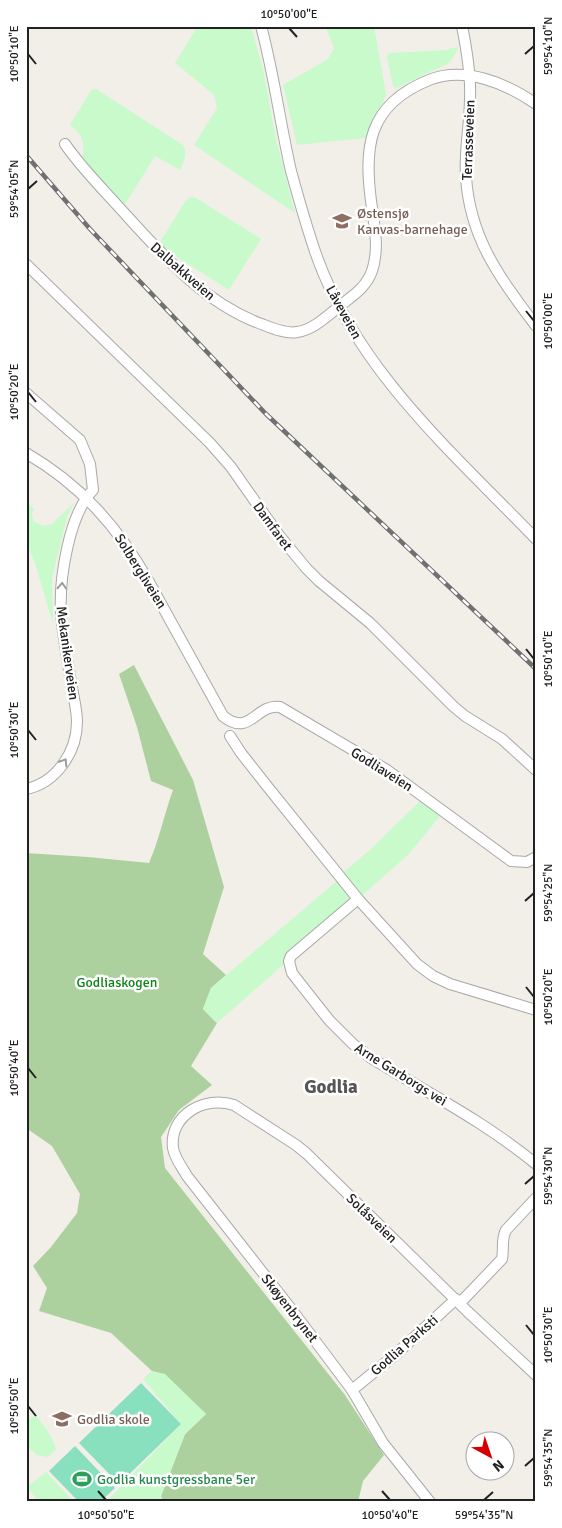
<svg xmlns="http://www.w3.org/2000/svg" width="562" height="1528" font-family="Signika,sans-serif">
<style>
.forest{fill:#add19e}
.park{fill:#c8facc}
.pitch{fill:#88e0be}
.lines{fill:none;stroke-linecap:round;stroke-linejoin:round}
.minor-casing{stroke:#a9a9a9;stroke-width:12}
.minor{stroke:#fff;stroke-width:10}
.rail-casing{stroke:#707070;stroke-width:4.5}
.rail{stroke:#fff;stroke-width:2.5;stroke-dasharray:8;stroke-linecap:butt}
.oneway{stroke:#9c9c9c}
.ticks{fill:none;stroke:#222;stroke-width:2}
.labels{text-anchor:middle;stroke-width:5;stroke-linejoin:round;paint-order:stroke}
.street-label{font-size:14px;fill:#222;stroke:#fff}
.education-label{font-size:14px;fill:#785e54;stroke:#fff;text-anchor:start}
.park-label{font-size:14px;fill:#0c8416;stroke:#fff}
.leisure-label{font-size:14px;fill:#27864d;stroke:#fff;text-anchor:start}
.district-label{font-size:19px;font-weight:bold;fill:#555;stroke:#fff}
.neatline{fill:none;stroke:#222;stroke-width:2}
.ticks-label{font-size:12px;text-anchor:middle;fill:#222}
</style>
<rect width="100%" height="100%" fill="#f2efe9"/>
<path class="forest" d="M134,665L193,780L224,887L203,954L226,975L211,988L203,1009L217,1023L191,1066L212,1085L179,1110L161,1137L165,1168L345,1395L384,1455L363,1481L358,1502H163L161,1496L185,1434L206,1414L165,1375L152,1371L111,1333L39,1311L47,1288L33,1266L51,1247L77,1213L80,1194L52,1146L26,1128V853L88,857L149,863C159,840 164,815 173,790L151,781L137,727L119,674Z"/>
<g class="park">
<polygon points="198,26 251,26 263,69 276,139 295,213 194,145 217,108 214,95 175,63"/>
<polygon points="325,26 374,26 386,94 382,105 376,113 367,132 365,138 297,145 283,85 328,59 334,48"/>
<path d="M458,47C451,66 446,65 429,72C418,77 407,83 395,89L393,86L387,57L389,53L447,50L448,49Z"/>
<path d="M96,89L183,145C188,154 184,161 180,170L155,156L124,206L82,157C86,143 82,134 70,125L91,90Z"/>
<polygon points="191,197 196,198 261,239 229,290 158,245 186,200"/>
<polygon points="26,501 34,509 32,513 33,521 43,526 52,524 74,503 67,517 52,578 53,624 35,563 26,542"/>
<polygon points="425,796 445,810 408,855 217,1023 203,1009 211,988 344,875 344,872 371,849"/>
<polygon points="152,1371 165,1374 206,1414 185,1434 161,1496 163,1502 106,1502 181,1424 143,1379"/>
<path d="M36,1416C45,1427 52,1436 56,1449L48,1457L37,1455L26,1446V1421L32,1417Z"/>
<polygon points="46,1472 74,1502 39,1502 27,1487"/>
</g>
<g class="pitch">
<polygon points="141,1383 181,1424 119,1484 79,1443"/>
<polygon points="75,1446 115,1488 100,1502 79,1502 49,1471"/>
</g>
<g class="lines">
<g class="minor-casing">
<g id="minor">
<path d="M261,26C274,74 280,123 291,171C299,200 307,229 317,257C358,371 454,454 536,539"/>
<path d="M462,26C466,46 471,77 470,98C470,124 464,151 466,177C470,239 500,278 536,326"/>
<path d="M65,144C80,166 99,185 117,205C160,252 202,303 264,325C274,329 287,334 297,332C312,330 325,318 336,309C350,297 365,290 372,271C379,250 375,229 372,208C363,148 367,105 429,80C465,66 506,83 536,104"/>
<polyline points="26,264 210,443 231,467 278,534 306,568 319,581 370,623 453,706 465,716 502,739 536,770"/>
<path d="M26,393L80,440L90,464L93,490C69,514 59,579 61,613C63,638 68,663 72,688C74,699 77,711 77,722C77,752 56,783 26,789"/>
<path d="M26,453C81,485 118,527 149,582L223,716C250,738 256,703 280,707L387,770L511,861L527,862L536,857"/>
<polyline points="230,736 241,753 267,786 358,899 417,964 433,976 450,984 536,1010"/>
<path d="M358,899L291,956L289,961L292,973L329,1020L353,1044L371,1058C426,1092 485,1122 536,1164"/>
<path d="M460,1303L502,1259C504,1249 501,1239 506,1230L536,1198"/>
<polyline points="352,1390 395,1355 456,1299"/>
<path d="M430,1502L383,1443L352,1390L292,1310L187,1176C182,1167 175,1159 173,1148C169,1115 205,1095 234,1105L296,1145L306,1153L468,1312L536,1375"/>
</g>
</g>
<use href="#minor" class="minor"/>
<g class="rail-casing">
<polyline id="rail" points="26,155 90,229 266,414 536,669"/>
</g>
<use href="#rail" class="rail"/>
</g>
<defs><path id="oneway-chevron" d="M-2-3.5L2.5 0L-2 3.5" fill="none" stroke-width="1.6" stroke-linecap="round" stroke-linejoin="round" transform="scale(1.25)"/></defs>
<g class="oneway">
<use href="#oneway-chevron" transform="translate(62 586) rotate(-87)"/>
<use href="#oneway-chevron" transform="translate(64 762) rotate(-58)"/>
</g>
<path class="ticks" d="M289,28L297,37M28,54L36,64M525,54L534,46M28,189L37,181M526,311L534,321M28,392L36,402M526,649L534,659M28,730L36,740M525,901L534,893M526,987L534,997M28,1068L36,1078M525,1184L534,1176M526,1325L534,1335M28,1406L36,1416M525,1466L534,1458M98,1491L106,1500M382,1491L390,1500M484,1500L493,1492"/>
<defs>
<g id="school-bare" transform="scale(1.5)"><path d="M0-5L7-2L0 1L-7-2ZM-4 1L0 2.5L4 1V4Q0 6-4 4Z" fill="#8d6e63" stroke="#fff" stroke-width="2.5" paint-order="stroke"/></g>
<g id="stadium-bare" transform="scale(1.5)"><path d="M0-5a6.5 5 0 1 0 0 10a6.5 5 0 1 0 0-10ZM-3.5-1.8h7v3.6h-7Z" fill="#2e9e5b" stroke="#fff" stroke-width="2.5" paint-order="stroke"/></g>
</defs>
<g fill-rule="evenodd">
<use href="#school-bare" x="342" y="221"/>
<use href="#school-bare" x="62" y="1419"/>
<use href="#stadium-bare" x="82" y="1479"/>
</g>
<g class="labels">
<g class="street-label">
<text transform="translate(468 140) rotate(-88)" y="5">Terrasseveien</text>
<text transform="translate(183 271) rotate(41)" y="5">Dalbakkveien</text>
<text transform="translate(344 312) rotate(61)" y="5">Låveveien</text>
<text transform="translate(273 526) rotate(54)" y="5">Damfaret</text>
<text transform="translate(141 571) rotate(58)" y="5">Solbergliveien</text>
<text transform="translate(68 653) rotate(82)" y="5">Mekanikerveien</text>
<text transform="translate(382 769) rotate(32)" y="5">Godliaveien</text>
<text transform="translate(401 1074) rotate(32)" y="5">Arne Garborgs vei</text>
<text transform="translate(372 1218) rotate(44)" y="5">Solåsveien</text>
<text transform="translate(290 1308) rotate(52)" y="5">Skøyenbrynet</text>
<text transform="translate(404 1345) rotate(-41)" y="5">Godlia Parksti</text>
</g>
<g class="education-label">
<text x="357" y="218">Østensjø<tspan x="357" dy="16">Kanvas-barnehage</tspan></text>
<text x="77" y="1424">Godlia skole</text>
</g>
<g class="park-label">
<text x="117" y="987">Godliaskogen</text>
</g>
<g class="leisure-label">
<text x="97" y="1484">Godlia kunstgressbane 5er</text>
</g>
<g class="district-label">
<text x="331" y="1093">Godlia</text>
</g>
</g>
<rect width="562" height="1528" fill="none" stroke="#ffffff" stroke-width="55"/>
<g transform="translate(490 1456) rotate(140)"><circle r="24" fill="#ffffff" stroke="#a7a7a7"/>
<path d="M0-4L9 19L0 12L-9 19Z" fill="#d40000"/>
<text y="-8" font-size="14" font-weight="bold" text-anchor="middle" fill="#222222">N</text>
</g>
<rect x="28" y="28" width="506" height="1472" class="neatline"/>
<g class="ticks-label">
<text x="289" y="18">10°50'00"E</text>
<text transform="translate(548 46) rotate(-90)" y="4">59°54'10"N</text>
<text transform="translate(14 54) rotate(-90)" y="4">10°50'10"E</text>
<text transform="translate(14 189) rotate(-90)" y="4">59°54'05"N</text>
<text transform="translate(548 321) rotate(-90)" y="4">10°50'00"E</text>
<text transform="translate(14 392) rotate(-90)" y="4">10°50'20"E</text>
<text transform="translate(548 659) rotate(-90)" y="4">10°50'10"E</text>
<text transform="translate(14 730) rotate(-90)" y="4">10°50'30"E</text>
<text transform="translate(548 893) rotate(-90)" y="4">59°54'25"N</text>
<text transform="translate(548 997) rotate(-90)" y="4">10°50'20"E</text>
<text transform="translate(14 1068) rotate(-90)" y="4">10°50'40"E</text>
<text transform="translate(548 1176) rotate(-90)" y="4">59°54'30"N</text>
<text transform="translate(548 1335) rotate(-90)" y="4">10°50'30"E</text>
<text transform="translate(14 1406) rotate(-90)" y="4">10°50'50"E</text>
<text transform="translate(548 1458) rotate(-90)" y="4">59°54'35"N</text>
<text x="106" y="1519">10°50'50"E</text>
<text x="390" y="1519">10°50'40"E</text>
<text x="484" y="1519">59°54'35"N</text>
</g>
</svg>
